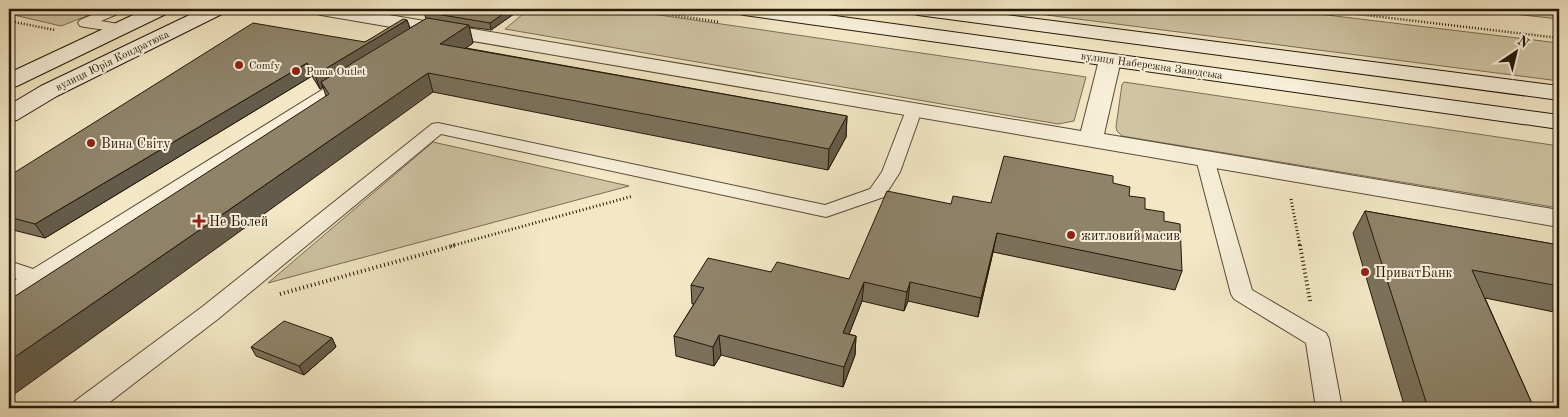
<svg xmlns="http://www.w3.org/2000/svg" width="1568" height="417" font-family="'Old Standard TT',serif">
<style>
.green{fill:#d0c4a5;stroke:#7a6e56}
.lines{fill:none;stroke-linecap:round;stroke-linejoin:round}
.lane-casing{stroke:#574b37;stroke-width:2}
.street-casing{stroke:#574b37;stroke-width:2}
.secondary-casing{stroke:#231708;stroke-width:2}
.path-far2{stroke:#231708;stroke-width:2.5;stroke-dasharray:1 2;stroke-linecap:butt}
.path-far1{stroke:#231708;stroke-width:3;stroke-dasharray:1 2.5;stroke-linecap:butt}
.path{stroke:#231708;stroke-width:4;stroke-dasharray:1 3;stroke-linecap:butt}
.lane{fill:#f7efd9;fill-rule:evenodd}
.street{fill:#f7efd9;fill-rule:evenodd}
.secondary{fill:#f7efd9;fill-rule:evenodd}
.wall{fill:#7b715b;stroke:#231708}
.shaded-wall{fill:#645c4a;stroke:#231708}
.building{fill:#8f836a;stroke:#231708}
.poi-dot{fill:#8f2418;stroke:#f7efd9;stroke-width:2}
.labels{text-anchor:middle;stroke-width:4;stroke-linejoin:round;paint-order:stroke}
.far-street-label{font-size:11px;fill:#231708;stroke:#f7efd9}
.far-poi-label{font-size:11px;fill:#231708;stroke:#f7efd9;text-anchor:start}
.poi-label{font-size:14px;fill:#231708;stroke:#f7efd9;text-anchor:start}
</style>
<rect width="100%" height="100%" fill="#f3e7c5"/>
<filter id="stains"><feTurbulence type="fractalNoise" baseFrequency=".004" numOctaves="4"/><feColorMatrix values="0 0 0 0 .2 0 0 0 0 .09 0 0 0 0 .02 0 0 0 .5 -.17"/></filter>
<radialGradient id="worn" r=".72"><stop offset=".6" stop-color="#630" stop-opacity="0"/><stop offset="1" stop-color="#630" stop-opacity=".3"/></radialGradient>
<g class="green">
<polygon points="31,9 105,9 61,26 14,15"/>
<polygon points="529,9 618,9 1086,77 1074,121 1058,124 505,29"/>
<polygon points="1000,9 1277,9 1559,43 1559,81"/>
<polygon points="1468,9 1559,9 1559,19"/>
<polygon points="1124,82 1559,146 1559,208 1122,136 1117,131 1116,127 1122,84"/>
<polygon points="433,142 629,186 268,283"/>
</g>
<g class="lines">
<g class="lane-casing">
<g id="lane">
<polygon points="106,9 124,9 122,12 101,21 124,25 126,28 124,31 119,32 85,27 80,26 78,23 80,20"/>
<polygon points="347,76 353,78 355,81 353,84 17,299 9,302 9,284 17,279 9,276 9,261 33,269 341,78"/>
<polygon points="914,105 920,106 922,110 900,172 884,197 826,217 441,134 218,319 102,408 71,408 75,401 202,307 432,124 438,123 825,205 870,189 882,172 906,110 908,106"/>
<polygon points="1205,153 1212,155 1214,159 1252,290 1326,333 1329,339 1342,408 1316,408 1306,343 1234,299 1231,294 1196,159 1198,155"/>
</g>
</g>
<g class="street-casing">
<polygon id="street" points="312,9 353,9 1081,131 1099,60 1103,56 1110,54 1117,56 1121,60 1104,134 1559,210 1559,227 321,15 314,13"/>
</g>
<g class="secondary-casing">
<g id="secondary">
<polygon points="146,9 170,9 168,13 17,86 9,88 9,73"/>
<polygon points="202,9 226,9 224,13 57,96 17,120 9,122 9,105 41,86"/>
<polygon points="735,9 784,9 1559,115 1559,129 744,15 737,13"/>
<polygon points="909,9 960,9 1559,86 1559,100 918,15 911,13"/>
</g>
</g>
<g class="path-far2">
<polyline points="631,9 720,22"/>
<polyline points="1314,9 1559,38"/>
<polyline points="9,13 21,9"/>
<polyline points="9,21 55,30"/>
</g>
<g class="path-far1">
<polyline points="1291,199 1300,246"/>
<polyline points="451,246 633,196"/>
</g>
<g class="path">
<polyline points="1300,245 1310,301"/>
<polyline points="280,294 456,245"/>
</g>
<use href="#lane" class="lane"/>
<use href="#street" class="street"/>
<use href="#secondary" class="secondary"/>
</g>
<g class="wall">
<polygon points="521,9 491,30 469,27 473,43 466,48 847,116 846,137 828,170 433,92 326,96 323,87 320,89 312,76 45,238 9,229 9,176 365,42 407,20 410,28 426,19 424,12"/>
<polygon points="1113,183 1145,209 1164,221 1182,271 1175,290 993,252 978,317 908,301 904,311 862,301 849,334 856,336 855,355 843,387 721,355 714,366 676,356 674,336 694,304 692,304 691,285 771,272 849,279 951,204 991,203"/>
<polygon points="1365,211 1559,245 1559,313 1485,298 1534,408 1405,408 1353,233"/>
<polygon points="332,338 336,347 304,375 256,356 251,347"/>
</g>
<g class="shaded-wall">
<polygon points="510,9 521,9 491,30 490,23"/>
<polygon points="407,20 411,32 321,82 323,87 320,89 315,75"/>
<polygon points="469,25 473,43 445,63 440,44"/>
<polygon points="307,63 312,76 45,238 35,224"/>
<polygon points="428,73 433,92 9,398 9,361"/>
<polygon points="847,116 846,137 828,170 829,149"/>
<polygon points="997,233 993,252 978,317 981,298"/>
<polygon points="864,282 862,301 842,352 843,333"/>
<polygon points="910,282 908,301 904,311 907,292"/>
<polygon points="719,335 721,355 714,366 713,347"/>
<polygon points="856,336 855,355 843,387 844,367"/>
<polygon points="332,338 336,347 304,375 299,366"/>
</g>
<g class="building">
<polygon points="430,9 510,9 490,23 424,12"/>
<polygon points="427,18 469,25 440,44 847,116 829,149 428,73 9,361 9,300 329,94 321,82"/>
<polygon points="403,19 407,20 315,75 307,63 35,224 9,217 9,176 253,23 365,42"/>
<polygon points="1004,156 1113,176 1113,183 1130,187 1129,196 1145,198 1145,209 1164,212 1164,221 1180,224 1182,271 997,233 981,298 910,282 907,292 864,282 843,333 856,336 844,367 719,335 713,347 674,336 704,288 691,285 708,258 771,272 777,262 849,279 887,191 951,204 953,196 991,203"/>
<polygon points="1365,211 1559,245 1559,286 1472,270 1534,408 1428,408"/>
<polygon points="284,321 332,338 299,366 251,347"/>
</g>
<g class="poi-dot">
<circle cx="239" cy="65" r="5"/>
<circle cx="296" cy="71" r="5"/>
<circle cx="91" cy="143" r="5"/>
<path d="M196.5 213.5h5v5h5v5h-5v5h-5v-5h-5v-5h5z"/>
<circle cx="1071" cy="235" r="5"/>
<circle cx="1365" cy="272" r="5"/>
</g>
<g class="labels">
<g class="far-street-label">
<text transform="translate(112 60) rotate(-26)" y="4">вулиця Юрія Кондратюка</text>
<text transform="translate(1152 65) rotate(8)" y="4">вулиця Набережна Заводська</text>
</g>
<g class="far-poi-label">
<text x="249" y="69">Comfy</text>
<text x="306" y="75">Puma Outlet</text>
</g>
<g class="poi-label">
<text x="101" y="148">Вина Світу</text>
<text x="209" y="226">Не Болей</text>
<text x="1081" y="240">житловий масив</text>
<text x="1375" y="277">ПриватБанк</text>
</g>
</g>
<rect width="1568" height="417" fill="none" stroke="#f3e7c5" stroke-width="30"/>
<rect x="10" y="10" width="1548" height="397" fill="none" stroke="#231708" stroke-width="2.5"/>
<rect x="15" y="15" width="1538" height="387" fill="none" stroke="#231708"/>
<g transform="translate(1516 52) rotate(35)" stroke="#f7efd9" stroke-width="4" paint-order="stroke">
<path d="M0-4L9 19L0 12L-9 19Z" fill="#231708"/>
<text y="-8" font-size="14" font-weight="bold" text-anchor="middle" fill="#231708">N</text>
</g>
<rect width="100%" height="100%" filter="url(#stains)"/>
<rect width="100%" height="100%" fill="url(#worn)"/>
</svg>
